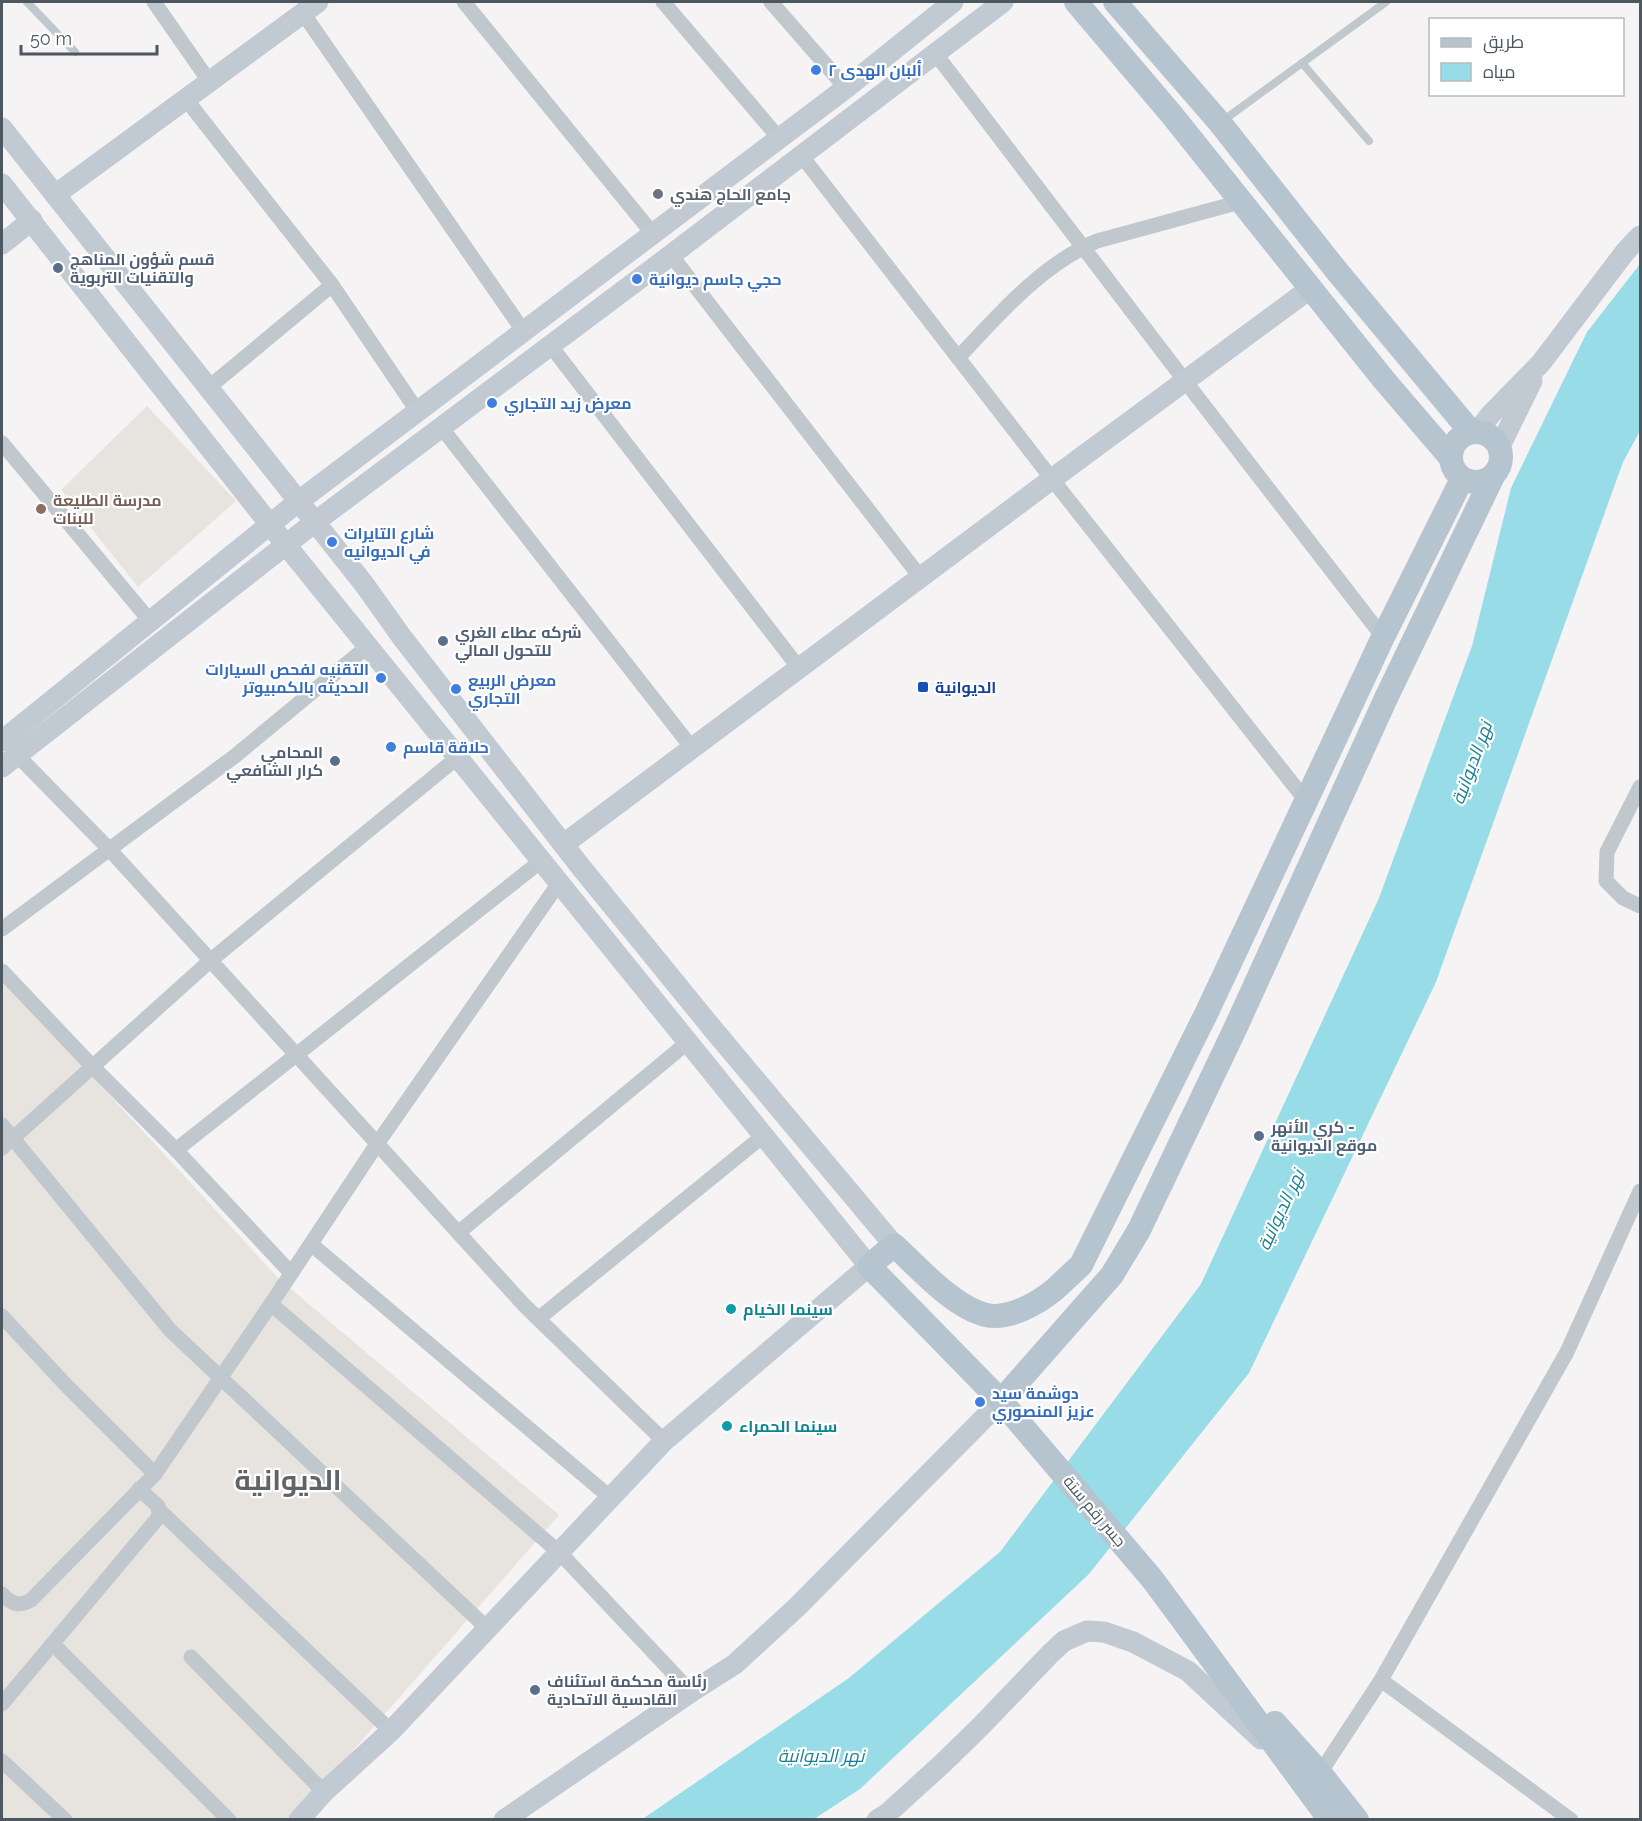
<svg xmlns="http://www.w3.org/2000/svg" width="1642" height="1821" font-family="Raleway,Cairo,sans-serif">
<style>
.commercial{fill:#e7e4df}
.water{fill:#97dce7}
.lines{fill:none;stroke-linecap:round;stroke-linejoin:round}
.lane{stroke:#c0c8ce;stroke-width:8}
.street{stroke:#c0c8ce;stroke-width:15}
.secondary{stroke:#c1cad2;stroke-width:21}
.primary{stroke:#b5c4cf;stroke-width:24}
.shop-dot{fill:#3f7fe0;stroke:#fff;stroke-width:2}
.worship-dot{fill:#6b7280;stroke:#fff;stroke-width:2}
.service-dot{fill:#5c6f8a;stroke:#fff;stroke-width:2}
.education-dot{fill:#8d6e63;stroke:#fff;stroke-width:2}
.transit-dot{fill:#1a4fb4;stroke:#fff;stroke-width:2}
.culture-dot{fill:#0f9aa8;stroke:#fff;stroke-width:2}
.labels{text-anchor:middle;stroke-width:4.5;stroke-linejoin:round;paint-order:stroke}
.shop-label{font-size:16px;font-weight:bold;fill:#366cbe;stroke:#fff;text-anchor:start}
.worship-label{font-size:16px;font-weight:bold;fill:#5b616d;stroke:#fff;text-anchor:start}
.service-label{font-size:16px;font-weight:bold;fill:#4e5e75;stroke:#fff;text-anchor:start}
.education-label{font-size:16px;font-weight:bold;fill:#785e54;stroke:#fff;text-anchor:start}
.transit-label{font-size:16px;font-weight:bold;fill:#164399;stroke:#fff;text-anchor:start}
.culture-label{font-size:16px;font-weight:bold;fill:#0d838f;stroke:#fff;text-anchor:start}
.street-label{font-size:16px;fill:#4c575f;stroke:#fff}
.water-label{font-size:18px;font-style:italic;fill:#178090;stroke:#fff}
.town-label{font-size:28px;font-weight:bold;fill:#606467;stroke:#fff}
</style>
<rect width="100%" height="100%" fill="#f5f3f3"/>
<g class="commercial">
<polygon points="147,406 236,501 138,587 61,490"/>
<polygon points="2,978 278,1278 559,1515 293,1819 2,1819"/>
</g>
<polygon class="water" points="1640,264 1640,431 1623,462 1436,982 1249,1373 1089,1574 860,1789 814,1819 641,1820 849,1678 1000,1552 1201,1284 1379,898 1472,646 1511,488 1587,332"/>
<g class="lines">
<g class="lane">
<polyline points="27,2 75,52"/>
<polyline points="1302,63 1369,141"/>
<polyline points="1221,122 1386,2"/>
</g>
<g class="street">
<polyline points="154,2 209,81"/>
<polyline points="464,2 653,234"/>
<polyline points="663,2 779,138"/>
<polyline points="771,2 846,88"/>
<polyline points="303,13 524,332"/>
<polyline points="935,53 1185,381 1383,637"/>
<polyline points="185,98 332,285 418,412"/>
<polyline points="801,155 1052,479 1307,802"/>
<polyline points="671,255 921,578"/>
<polyline points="550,345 799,668"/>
<path d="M958,358C999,314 1041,265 1097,241L1240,202"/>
<polyline points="208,388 332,285"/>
<polyline points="441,427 692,748"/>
<polyline points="2,443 150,621"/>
<polyline points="17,755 110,850 524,1305 664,1441"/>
<polyline points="1640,787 1607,852 1606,881 1623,898 1640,906"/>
<polyline points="2,929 235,756 368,646"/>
<polyline points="2,971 93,1067 176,1150 291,1273"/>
<polyline points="2,1125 170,1330 488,1629"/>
<polyline points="2,1148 211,960 458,757"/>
<polyline points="176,1150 541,861"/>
<polyline points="458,1233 688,1042"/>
<polyline points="311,1244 612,1499"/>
<polyline points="271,1304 560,1553 691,1692"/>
<polyline points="2,1316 64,1383 155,1474"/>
<polyline points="538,1319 763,1136"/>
<polyline points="159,1510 391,1731"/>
<path d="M2,1594C12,1604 18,1607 31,1600L155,1474L271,1304L377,1144L559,883"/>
<polyline points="53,1644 229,1820"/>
<polyline points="191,1657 324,1792"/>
<polyline points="1381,1680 1571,1820"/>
<polyline points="2,1704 157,1519 159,1514 158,1506 139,1489"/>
<polyline points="2,1761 65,1820"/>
<polyline points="1320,1773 1381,1680 1567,1352 1640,1191"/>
</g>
<g class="secondary">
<polyline points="2,128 315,522 364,584 401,636 580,866 712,1028 894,1245"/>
<polyline points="2,184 286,545 869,1266 664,1441 391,1731 324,1792 299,1820"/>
<polyline points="55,195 318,2"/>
<polyline points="2,244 32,220"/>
<polyline points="1477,432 1491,414 1541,363 1625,252 1640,236"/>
<polyline points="1499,448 1532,381"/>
<polyline points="2,741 299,501 846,88 953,2"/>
<polyline points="2,767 315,522 671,255 1003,2"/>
<polyline points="564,844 1052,479 1311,288"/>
<polyline points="504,1820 691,1692 735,1664 797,1607 1001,1401"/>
<polyline points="877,1820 888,1813 942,1764 980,1727 1051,1653 1064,1641 1087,1631 1104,1632 1133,1642 1188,1671 1261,1739"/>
</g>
<g class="primary">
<polyline points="1076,2 1172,115 1384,380 1450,457"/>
<polyline points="1115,2 1220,123 1336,270 1471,432"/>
<circle cx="1476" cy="457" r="25"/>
<polyline points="1001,1401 1112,1275 1139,1230 1235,1029 1387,696 1493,476"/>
<polyline points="1275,1723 1320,1773 1357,1820"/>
<path d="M1330,1820L1153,1580L1001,1401L869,1266L894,1245C919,1268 953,1307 986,1315C1008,1320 1037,1304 1054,1290C1063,1282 1072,1273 1081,1265L1206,1014L1383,637L1462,479"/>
</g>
</g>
<g class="shop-dot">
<circle cx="816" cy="70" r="6"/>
<circle cx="637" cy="279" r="6"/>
<circle cx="492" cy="403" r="6"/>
<circle cx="332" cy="542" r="6"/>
<circle cx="381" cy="678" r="6"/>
<circle cx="456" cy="689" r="6"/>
<circle cx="391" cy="747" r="6"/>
<circle cx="980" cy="1402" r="6"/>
</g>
<circle class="worship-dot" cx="658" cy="194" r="6"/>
<g class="service-dot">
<circle cx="58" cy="268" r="6"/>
<circle cx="443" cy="641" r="6"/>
<circle cx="335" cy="761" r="6"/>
<circle cx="1259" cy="1136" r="6"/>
<circle cx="535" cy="1690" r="6"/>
</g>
<circle class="education-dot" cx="41" cy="509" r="6"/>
<rect class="transit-dot" x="917" y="681" width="12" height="12" rx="3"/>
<g class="culture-dot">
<circle cx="731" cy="1309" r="6"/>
<circle cx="727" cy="1426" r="6"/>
</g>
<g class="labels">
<g class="shop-label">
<text x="828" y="76">ألبان الهدى ٢</text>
<text x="649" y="285">حجي جاسم ديوانية</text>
<text x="504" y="409">معرض زيد التجاري</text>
<text x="344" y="539">شارع التايرات<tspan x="344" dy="18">في الديوانيه</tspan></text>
<text x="369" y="675" text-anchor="end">التقنيه لفحص السيارات<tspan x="369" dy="18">الحديثه بالكمبيوتر</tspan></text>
<text x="468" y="686">معرض الربيع<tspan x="468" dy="18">التجاري</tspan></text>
<text x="403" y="753">حلاقة قاسم</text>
<text x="992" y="1399">دوشمة سيد<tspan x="992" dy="18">عزيز المنصوري</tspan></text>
</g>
<g class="worship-label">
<text x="670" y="200">جامع الحاج هندي</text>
</g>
<g class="service-label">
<text x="70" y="265">قسم شؤون المناهج<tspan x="70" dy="18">والتقنيات التربوية</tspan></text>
<text x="455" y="638">شركه عطاء الغري<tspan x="455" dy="18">للتحول المالي</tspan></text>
<text x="323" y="758" text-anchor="end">المحامي<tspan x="323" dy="18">كرار الشافعي</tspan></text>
<text x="1271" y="1133">كري الأنهر -<tspan x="1271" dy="18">موقع الديوانية</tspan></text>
<text x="547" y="1687">رئاسة محكمة استئناف<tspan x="547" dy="18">القادسية الاتحادية</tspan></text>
</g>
<g class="education-label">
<text x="53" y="506">مدرسة الطليعة<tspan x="53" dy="18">للبنات</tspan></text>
</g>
<g class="transit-label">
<text x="935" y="693">الديوانية</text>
</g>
<g class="culture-label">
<text x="743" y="1315">سينما الخيام</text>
<text x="739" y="1432">سينما الحمراء</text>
</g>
<g class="street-label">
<text transform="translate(1095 1511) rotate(50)" y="6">جسر رقم ستة</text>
</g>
<g class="water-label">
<text transform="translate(1472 763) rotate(-70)" y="6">نهر الديوانية</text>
<text transform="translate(1281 1210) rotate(-65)" y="6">نهر الديوانية</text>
<text x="821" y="1762">نهر الديوانية</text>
</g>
<g class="town-label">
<text x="288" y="1490">الديوانية</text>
</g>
</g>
<rect width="1642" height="1821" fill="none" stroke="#4c575f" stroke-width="6"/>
<rect x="1429" y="18" width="195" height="78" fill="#ffffff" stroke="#b7bcbf" stroke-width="1.5"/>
<rect x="1441" y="38" width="30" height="9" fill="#b5c4cf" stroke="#b7bcbf" stroke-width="1.5"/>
<text x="1483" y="48" font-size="18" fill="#4c575f">طريق</text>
<rect x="1441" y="63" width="30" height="18" fill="#97dce7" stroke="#b7bcbf" stroke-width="1.5"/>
<text x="1483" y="78" font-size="18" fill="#4c575f">مياه</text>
<path d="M21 45v9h136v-9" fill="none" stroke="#4c575f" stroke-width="3"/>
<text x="30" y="45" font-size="18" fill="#4c575f" stroke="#ffffff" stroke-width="4.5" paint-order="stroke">50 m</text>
</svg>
